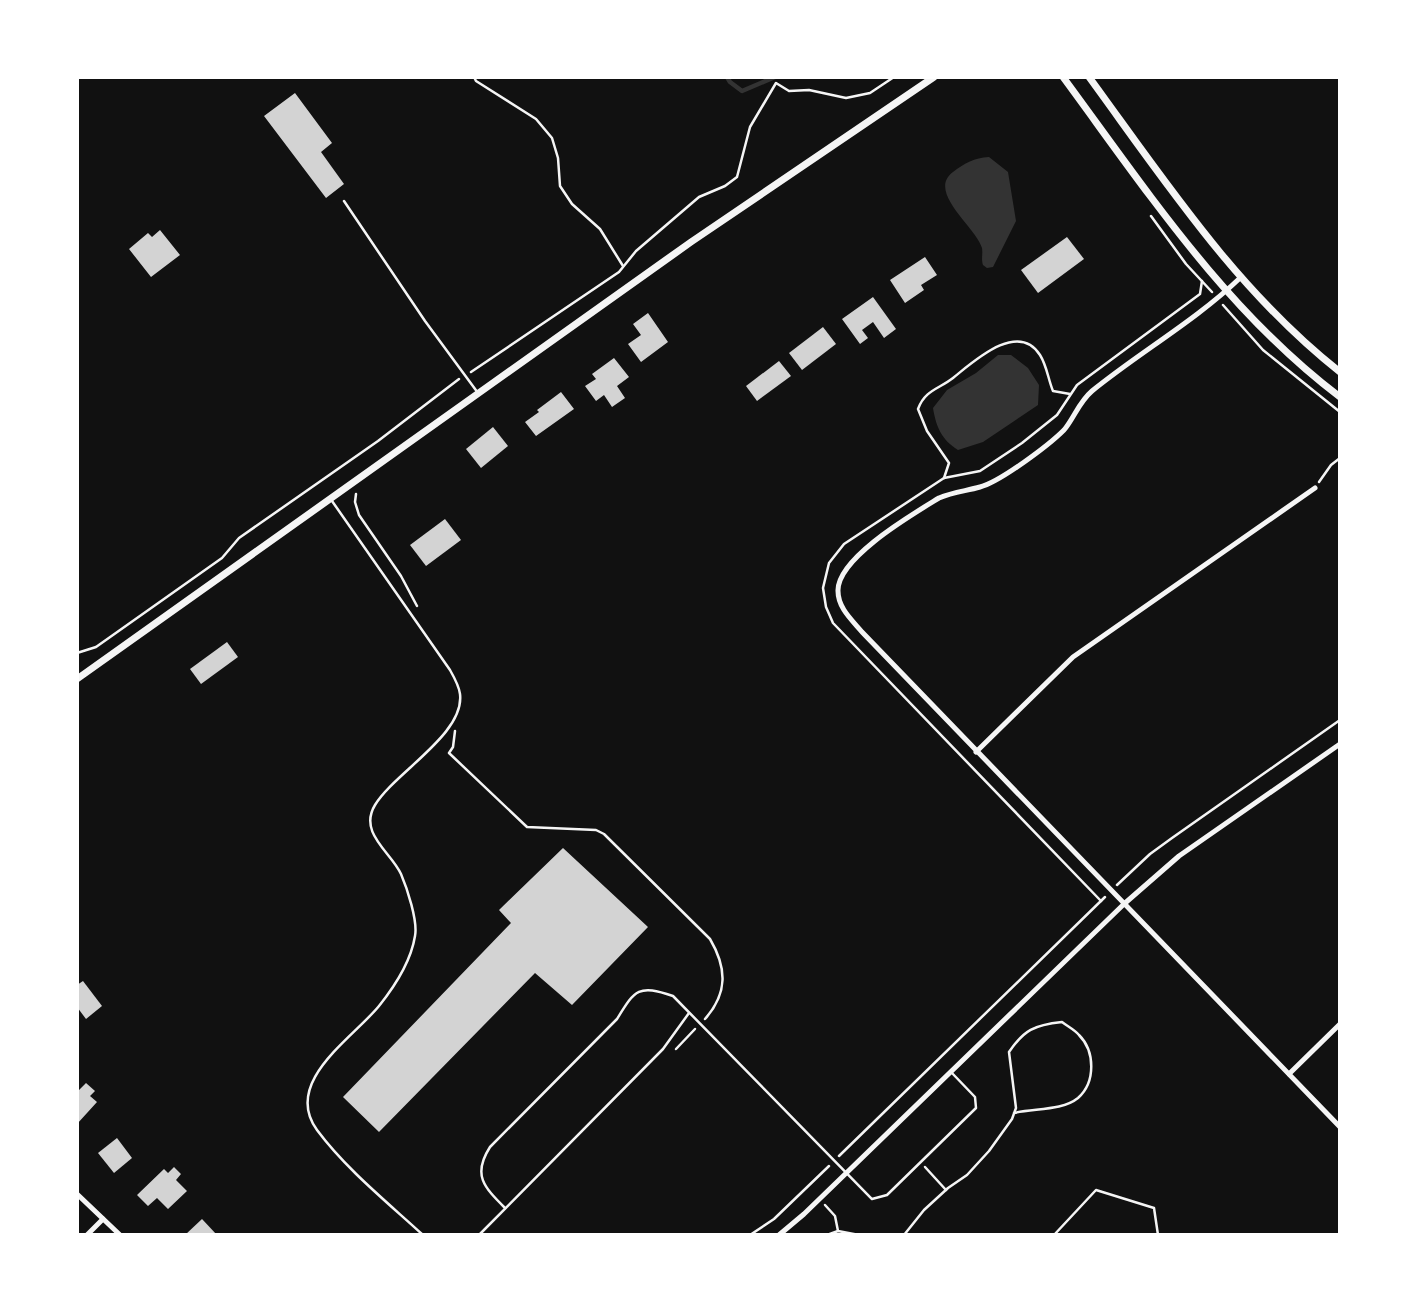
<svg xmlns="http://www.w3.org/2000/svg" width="1417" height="1312" font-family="'Noto Serif',serif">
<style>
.water{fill:#333}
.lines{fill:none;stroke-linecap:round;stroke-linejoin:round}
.stream{stroke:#333;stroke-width:4.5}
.building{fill:#d3d3d3}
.path{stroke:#f5f5f5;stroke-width:2.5}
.service{stroke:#f5f5f5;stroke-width:2.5}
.minor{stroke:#f5f5f5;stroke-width:5}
.tertiary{stroke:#f5f5f5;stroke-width:7}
</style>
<rect width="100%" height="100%" fill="#111"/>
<g class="water">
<path d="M989,157L1008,172L1016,221L993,267L987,268L983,265C981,259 983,254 982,248C977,228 926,192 953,172C965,163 974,158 989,157Z"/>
<path d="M998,355H1011L1028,368L1039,385L1038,405L983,442L958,450C942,440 936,427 933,408L947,390L976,373Z"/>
</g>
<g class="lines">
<polyline class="stream" points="727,77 730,82 742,91 775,77"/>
</g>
<g class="building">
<polygon points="295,93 332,143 321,152 344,184 326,198 264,116"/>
<polygon points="160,230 180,255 151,277 129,249 148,233 152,237"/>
<polygon points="1067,237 1084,259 1038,293 1021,270"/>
<polygon points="925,257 937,275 921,285 924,290 905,303 890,280"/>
<polygon points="873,297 896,329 884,338 873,322 862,330 868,338 860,344 842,319"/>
<polygon points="648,313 668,342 641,362 628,344 641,335 633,324"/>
<polygon points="823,327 836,344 802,370 789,353"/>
<polygon points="614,358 629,377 617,386 625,398 612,407 604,395 596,401 585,386 596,379 592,374"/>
<polygon points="779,361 791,376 757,401 746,386"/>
<polygon points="561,392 574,409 536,436 525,422 539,412 537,410"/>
<polygon points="493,427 508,446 481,468 466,449"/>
<polygon points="445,519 461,540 426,566 410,545"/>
<polygon points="227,642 238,657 201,684 190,669"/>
<polygon points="563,848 648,927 572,1005 535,973 379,1132 343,1097 511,923 499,910"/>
<polygon points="83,981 102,1006 86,1019 77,1007 77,985"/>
<polygon points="86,1083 95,1091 90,1096 97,1102 77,1124 77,1088 79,1090"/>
<polygon points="117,1138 132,1158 114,1173 98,1153"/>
<polygon points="174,1167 181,1174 176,1180 187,1191 168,1209 157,1198 148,1206 137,1195 164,1169 168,1173"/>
<polygon points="202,1219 217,1235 185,1235"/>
</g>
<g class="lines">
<g class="path">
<polyline points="474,77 476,81 536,119 552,138 558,158 560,186 572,204 600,229 623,266"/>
<polyline points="1151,216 1186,264 1212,292"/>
<polyline points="1223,305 1263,350 1340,412"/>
<polyline points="471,372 619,272 636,251 699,197 725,186 737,177 750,127 776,83 789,91 809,90 846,98 870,93 894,77"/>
<path d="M944,478L949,463L927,431L918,409C925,390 939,389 953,378C973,362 1018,320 1040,355C1047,366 1048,379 1053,391L1070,394"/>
<polyline points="1319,482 1331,465 1340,458"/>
<polyline points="356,494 355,502 359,515 401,576 417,606"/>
<polyline points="77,653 96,647 222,558 239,538 378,441 459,379"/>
<path d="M455,731L453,747L449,753L527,827L596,830L604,834L710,939C727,968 728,993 705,1019"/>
<polyline points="1117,885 1150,854 1172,838 1340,720"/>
<polyline points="1101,901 833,623 826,607 823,588 829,563 844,544 944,478 980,471 1022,443 1057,415 1077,385 1200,294 1202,281"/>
<polyline points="676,1049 695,1029"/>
<polyline points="839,1156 1105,897"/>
<polyline points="925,1167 946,1190"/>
<polyline points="825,1205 835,1216 838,1231"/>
<polyline points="750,1235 774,1219 829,1166"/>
<polyline points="827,1235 838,1231 859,1235"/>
<path d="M904,1235L924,1210L948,1188L967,1175L989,1151L1012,1119L1016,1108L1009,1052C1024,1030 1034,1025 1062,1022C1067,1026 1075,1030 1079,1035C1095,1051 1096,1082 1078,1098C1062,1111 1034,1108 1014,1113"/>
<polyline points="1054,1235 1096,1190 1154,1208 1158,1235"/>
</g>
<g class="service">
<polyline points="344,201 425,321 478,393"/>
<path d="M332,501L450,670C454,677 459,686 460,694C465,734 394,773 375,805C358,833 391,852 401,874C407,888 418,921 415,936C411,961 395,986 379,1006C353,1038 282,1082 317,1130C346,1169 387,1202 423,1235"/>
<path d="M505,1208C484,1187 472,1175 490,1147L617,1019C635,990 638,984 673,996L872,1199L887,1195L976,1108L975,1097L951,1072"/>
<polyline points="479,1235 663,1049 689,1013"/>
</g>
<g class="minor">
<path d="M1240,278C1195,321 1140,352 1092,391C1079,402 1074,418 1064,430C1049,445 1000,482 980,487C966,491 953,492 939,498C913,514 837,558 838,591C838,608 852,620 862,632L1340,1127"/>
<polyline points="976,752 1073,657 1315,488"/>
<polyline points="1289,1074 1340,1024"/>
<polyline points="77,1194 120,1235"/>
<polyline points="87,1235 103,1219"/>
<polyline points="779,1235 804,1214 1124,904 1179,856 1340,744"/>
</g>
<g class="tertiary">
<path d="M1063,77C1147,191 1226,311 1340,397"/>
<path d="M1089,77C1165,181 1237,291 1340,372"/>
<polyline points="77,679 691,242 934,77"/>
</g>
</g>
<rect width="1417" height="1312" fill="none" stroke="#ffffff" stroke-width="158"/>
</svg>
